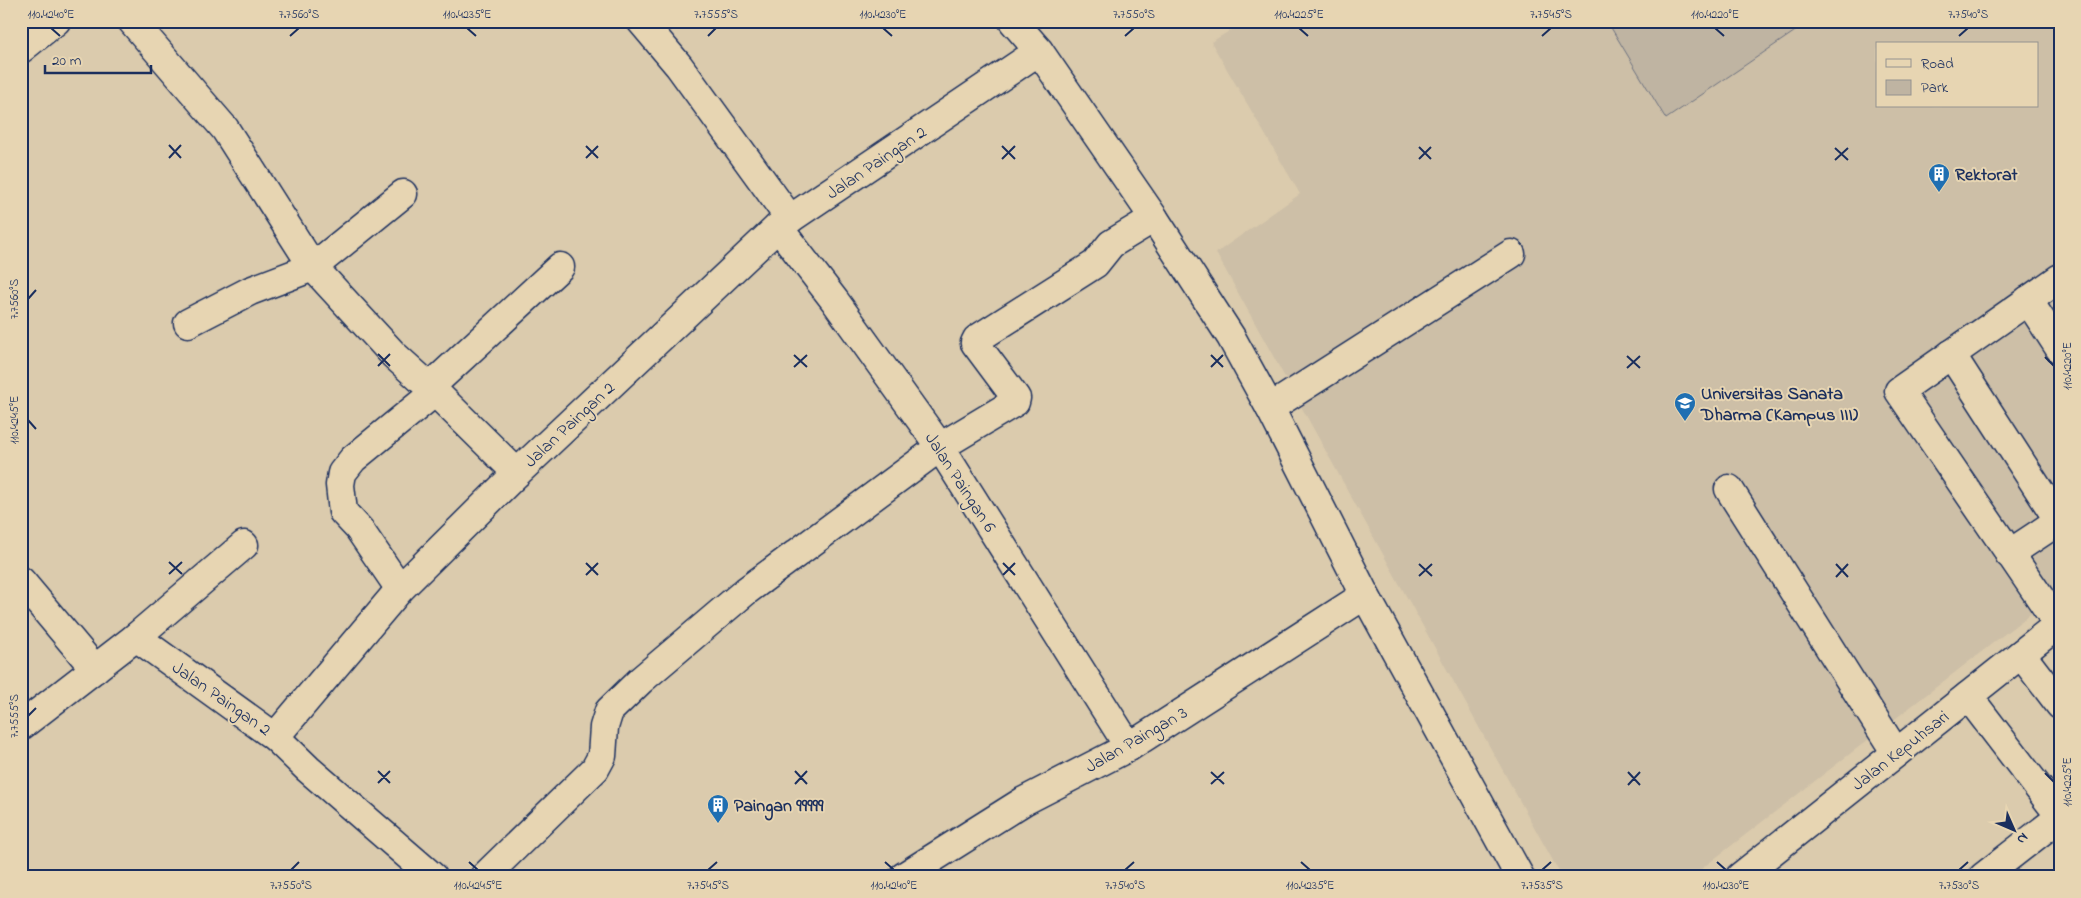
<svg xmlns="http://www.w3.org/2000/svg" width="2081" height="898" font-family="'Indie Flower',sans-serif">
<style>
.built{fill:#cdbfa7;fill-rule:evenodd}
.green{fill:#bfb4a2;stroke:#6d7280}
.lines{fill:none;stroke-linecap:round;stroke-linejoin:round}
.minor-casing{stroke:#1b2f5e;stroke-width:31}
.minor{stroke:#e7d5b2;stroke-width:28}
.ticks{fill:none;stroke:#1b2f5e;stroke-width:2}
.labels{text-anchor:middle;stroke-width:4;stroke-linejoin:round;paint-order:stroke}
.street-label{font-size:18px;fill:#1b2f5e;stroke:#e7d5b2}
.poi-label{font-size:18px;font-weight:bold;fill:#1b2f5e;stroke:#e7d5b2;text-anchor:start}
.neatline{fill:none;stroke:#1b2f5e;stroke-width:2}
.ticks-label{font-size:12px;text-anchor:middle;fill:#1b2f5e}
</style>
<rect width="100%" height="100%" fill="#dbcbad"/>
<filter id="ink" filterUnits="userSpaceOnUse"><feTurbulence type="fractalNoise" baseFrequency=".02" numOctaves="2"/><feDisplacementMap in="SourceGraphic" scale="10" xChannelSelector="R" yChannelSelector="G"/><feConvolveMatrix kernelMatrix="1 2 1 2 8 2 1 2 1" color-interpolation-filters="sRGB"/></filter>
<g filter="url(#ink)">
<path class="built" d="M1246,21H2060V591L1691,877H1562L1216,253L1300,194L1211,42ZM1877,44H2037V106H1877Z"/>
<polygon class="green" points="1607,21 1810,21 1666,119"/>
<g class="lines">
<g class="minor-casing">
<g id="minor">
<polyline points="132,21 225,129 313,267 394,355 435,392 517,473"/>
<polyline points="641,21 679,66 790,219"/>
<polyline points="1013,21 1039,51 1154,218 1231,337 1270,408 1365,595 1520,877"/>
<polyline points="21,49 56,21"/>
<polyline points="778,227 835,301 940,447 1129,747"/>
<polyline points="2028,300 2060,349"/>
<polyline points="188,323 250,291 313,267 403,194"/>
<polyline points="1951,354 2059,521"/>
<polyline points="430,387 560,267"/>
<polyline points="1270,408 1511,254"/>
<polyline points="1729,489 1896,753"/>
<polyline points="2009,554 2060,520"/>
<polyline points="21,581 95,669"/>
<polyline points="400,589 359,529 343,512 340,485 342,473 353,459 435,392"/>
<polyline points="2058,624 1899,391 2060,278"/>
<polyline points="136,637 275,737 400,589 517,473 778,227 1039,51"/>
<polyline points="2021,654 2060,705"/>
<polyline points="1968,696 2060,816"/>
<polyline points="21,726 136,637 244,545"/>
<polyline points="275,737 308,769 433,877"/>
<polyline points="484,877 595,769 602,756 604,727 609,711 641,680 746,591 940,447 1015,402 1016,398 975,343 977,339 1095,264 1111,244 1154,218"/>
<polyline points="903,877 1024,801 1129,747 1365,595"/>
<polyline points="1740,877 2060,623"/>
<polyline points="1983,877 2060,817"/>
</g>
</g>
<use href="#minor" class="minor"/>
</g>
</g>
<path class="ticks" d="M51,28L60,36M467,28L476,36M883,28L892,36M1299,28L1308,36M1715,28L1724,36M290,36L299,28M708,36L716,28M1125,36L1134,28M1542,36L1551,28M1959,36L1968,28M169,145L181,158M586,146L598,158M1002,146L1015,159M1419,147L1431,159M1835,148L1848,160M169,158L181,145M586,158L598,146M1002,159L1015,146M1419,159L1431,147M1835,160L1848,148M28,299L36,290M378,354L390,366M794,355L807,367M1211,355L1223,367M1627,356L1640,368M2045,357L2054,366M378,366L390,354M794,367L807,355M1211,367L1223,355M1627,368L1640,356M28,420L36,429M169,562L182,574M586,563L598,575M1003,563L1015,575M1419,564L1432,576M1836,564L1848,577M169,574L182,562M586,575L598,563M1003,575L1015,563M1419,576L1432,564M1836,577L1848,564M28,716L36,708M378,771L390,783M795,771L807,784M1211,772L1224,784M1628,772L1640,785M2045,773L2054,782M378,783L390,771M795,784L807,771M1211,784L1224,772M1628,785L1640,772M469,862L478,870M885,862L894,870M1301,862L1310,870M1717,862L1726,870M291,870L299,862M708,870L717,862M1125,870L1134,862M1542,870L1551,862M1959,870L1968,862"/>
<defs>
<g id="building-pin" transform="scale(1.125)"><path d="M0 17L-7.5 6A9.5 9.5 0 1 1 7.5 6Z" fill="#1f6fb2" stroke="#e7d5b2"/><path d="M-4-6H4V6H1V3H-1V6H-4ZM-2.5-4.3h1.7v1.8h-1.7ZM.8-4.3h1.7v1.8H.8ZM-2.5-1h1.7V.8h-1.7ZM.8-1h1.7V.8H.8Z" fill="#fff"/></g>
<g id="university-pin" transform="scale(1.125)"><path d="M0 17L-7.5 6A9.5 9.5 0 1 1 7.5 6Z" fill="#1f6fb2" stroke="#e7d5b2"/><path d="M0-5L7-2L0 1L-7-2ZM-4 1L0 2.5L4 1V4Q0 6-4 4Z" fill="#fff"/></g>
</defs>
<g fill-rule="evenodd">
<use href="#building-pin" x="1939" y="174"/>
<use href="#university-pin" x="1685" y="403"/>
<use href="#building-pin" x="718" y="805"/>
</g>
<g class="labels">
<g class="street-label">
<text transform="translate(876 162) rotate(-34)" y="6">Jalan Paingan 2</text>
<text transform="translate(569 424) rotate(-43)" y="6">Jalan Paingan 2</text>
<text transform="translate(961 482) rotate(57)" y="6">Jalan Paingan 6</text>
<text transform="translate(222 698) rotate(35)" y="6">Jalan Paingan 2</text>
<text transform="translate(1136 739) rotate(-30)" y="6">Jalan Paingan 3</text>
<text transform="translate(1900 750) rotate(-38)" y="6">Jalan Kepuhsari</text>
</g>
<g class="poi-label">
<text x="1955" y="180">Rektorat</text>
<text x="1701" y="399">Universitas Sanata<tspan x="1701" dy="21">Dharma (Kampus III)</tspan></text>
<text x="734" y="811">Paingan 99999</text>
</g>
</g>
<rect width="2081" height="898" fill="none" stroke="#e7d5b2" stroke-width="55"/>
<rect x="1876" y="42" width="162" height="65" fill="#e7d5b2" stroke="#959390"/>
<rect x="1886" y="59" width="25" height="8" fill="#e7d5b2" stroke="#959390"/>
<text x="1921" y="68" font-size="15" fill="#1b2f5e">Road</text>
<rect x="1886" y="80" width="25" height="15" fill="#bfb4a2" stroke="#959390"/>
<text x="1921" y="92" font-size="15" fill="#1b2f5e">Park</text>
<g transform="translate(2014 830) rotate(135)" stroke="#e7d5b2" stroke-width="4" paint-order="stroke">
<path d="M0-4L9 19L0 12L-9 19Z" fill="#1b2f5e"/>
<text y="-8" font-size="14" font-weight="bold" text-anchor="middle" fill="#1b2f5e">N</text>
</g>
<path d="M45 65v8h106v-8" fill="none" stroke="#1b2f5e" stroke-width="2.5"/>
<text x="52" y="65" font-size="15" fill="#1b2f5e" stroke="#e7d5b2" stroke-width="4" paint-order="stroke">20 m</text>
<rect x="28" y="28" width="2026" height="842" class="neatline"/>
<g class="ticks-label">
<text x="51" y="18">110.4240°E</text>
<text x="299" y="18">7.7560°S</text>
<text x="467" y="18">110.4235°E</text>
<text x="716" y="18">7.7555°S</text>
<text x="883" y="18">110.4230°E</text>
<text x="1134" y="18">7.7550°S</text>
<text x="1299" y="18">110.4225°E</text>
<text x="1551" y="18">7.7545°S</text>
<text x="1715" y="18">110.4220°E</text>
<text x="1968" y="18">7.7540°S</text>
<text transform="translate(14 299) rotate(-90)" y="4">7.7560°S</text>
<text transform="translate(2067 366) rotate(-90)" y="4">110.4220°E</text>
<text transform="translate(14 420) rotate(-90)" y="4">110.4245°E</text>
<text transform="translate(14 716) rotate(-90)" y="4">7.7555°S</text>
<text transform="translate(2067 782) rotate(-90)" y="4">110.4225°E</text>
<text x="291" y="889">7.7550°S</text>
<text x="478" y="889">110.4245°E</text>
<text x="708" y="889">7.7545°S</text>
<text x="894" y="889">110.4240°E</text>
<text x="1125" y="889">7.7540°S</text>
<text x="1310" y="889">110.4235°E</text>
<text x="1542" y="889">7.7535°S</text>
<text x="1726" y="889">110.4230°E</text>
<text x="1959" y="889">7.7530°S</text>
</g>
</svg>
